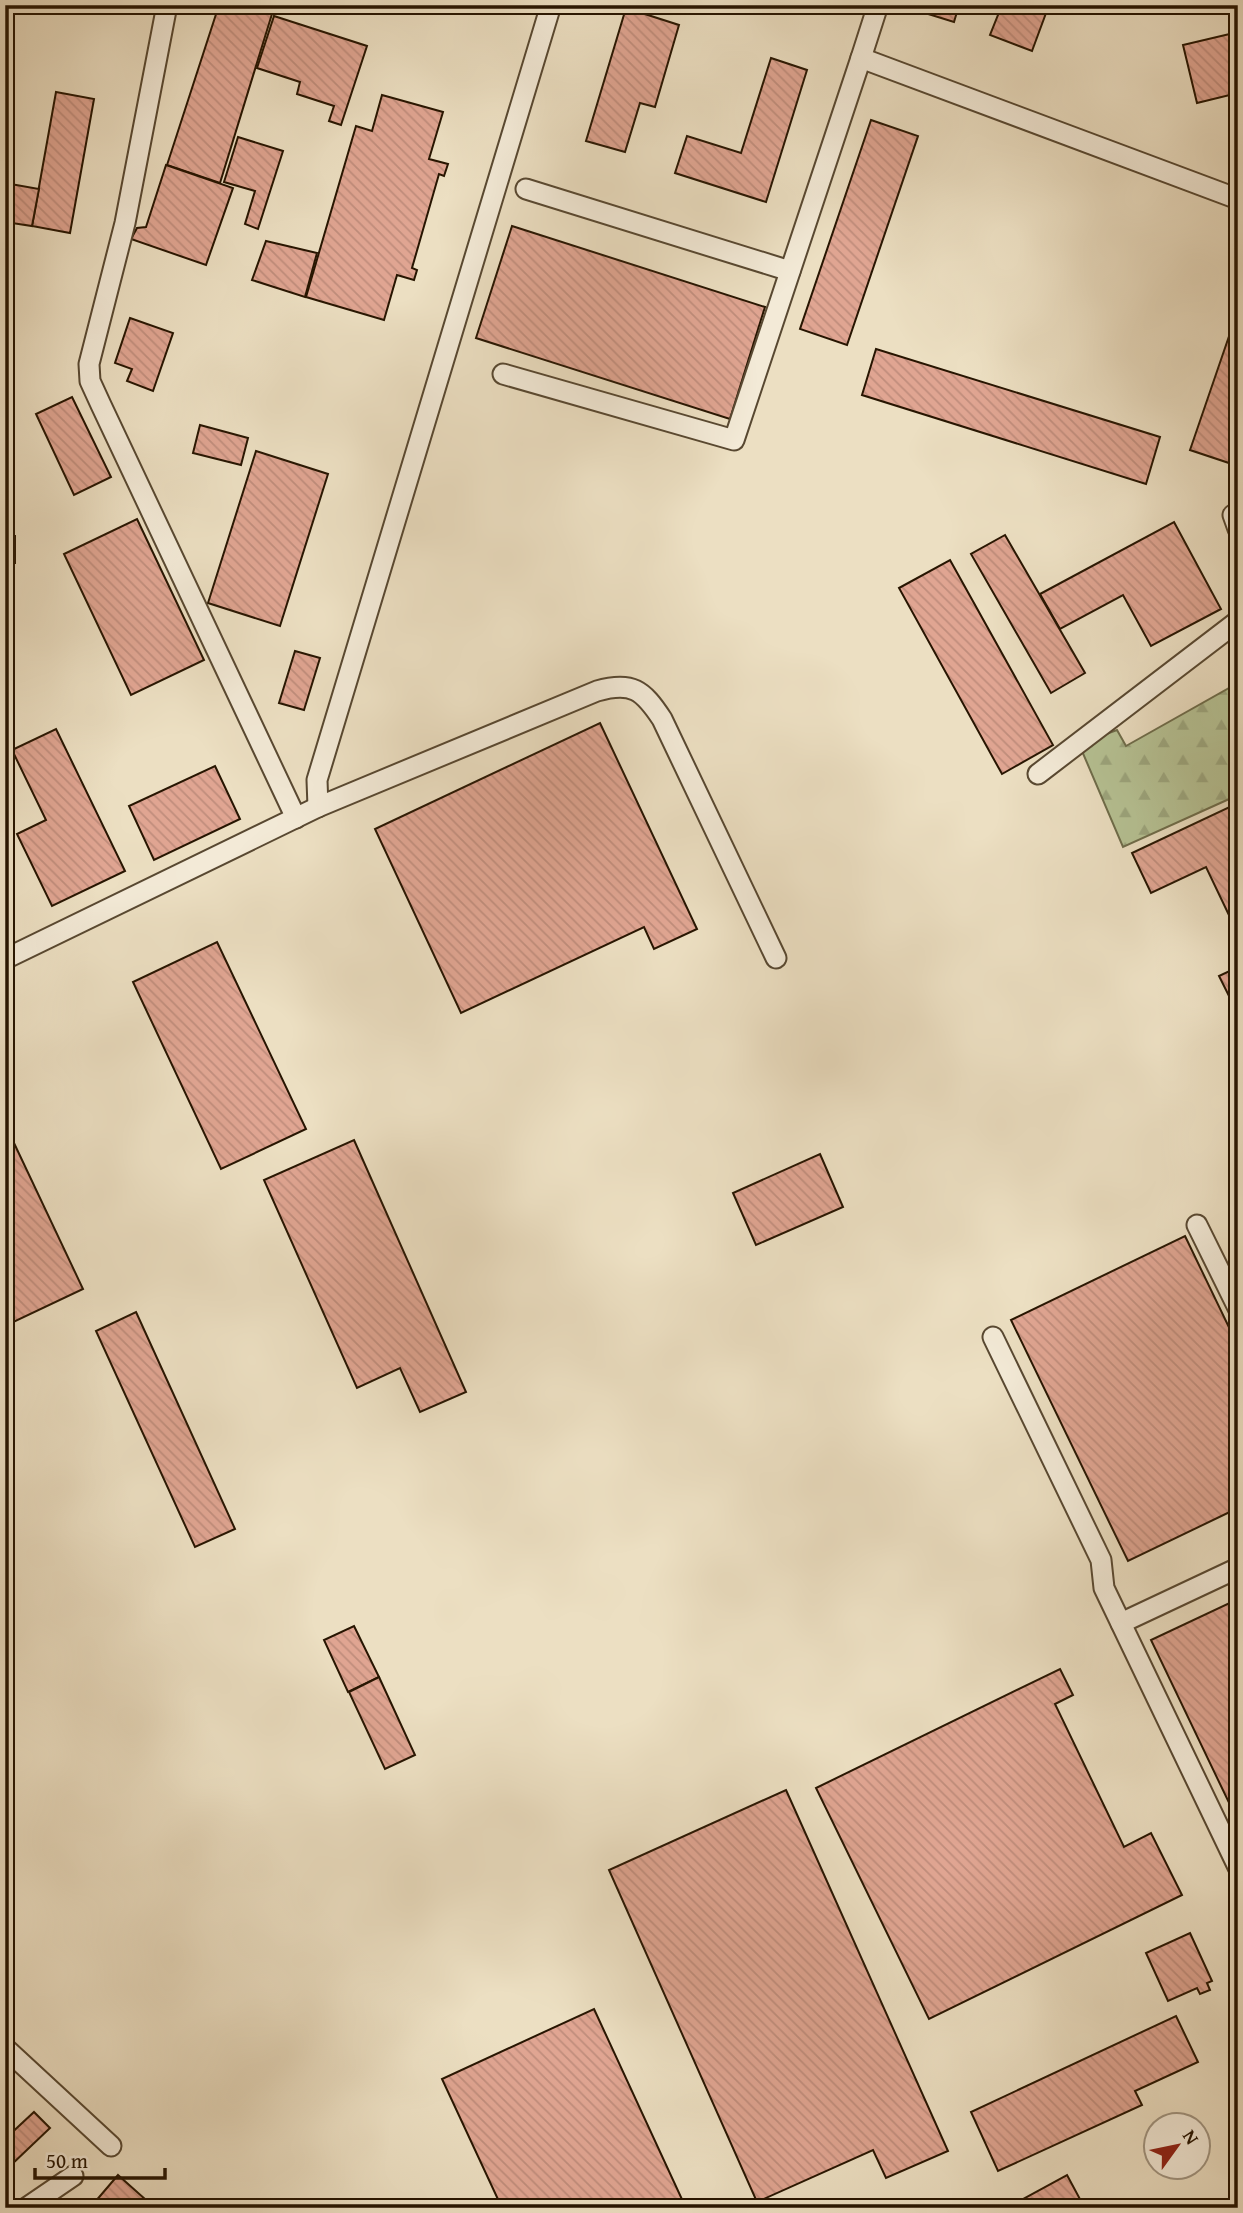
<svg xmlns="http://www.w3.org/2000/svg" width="1243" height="2213" font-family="'Gentium Book Plus',serif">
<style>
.forest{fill:url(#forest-firs);stroke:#6e6c4a;stroke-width:2}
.building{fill:url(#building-back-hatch);stroke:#271501;stroke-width:2}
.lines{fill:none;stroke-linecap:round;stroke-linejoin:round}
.minor-casing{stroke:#584831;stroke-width:23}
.minor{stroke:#f3ead7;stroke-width:19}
</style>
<defs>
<pattern id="forest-firs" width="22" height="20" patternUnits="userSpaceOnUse" patternTransform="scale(1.75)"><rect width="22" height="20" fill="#b6c294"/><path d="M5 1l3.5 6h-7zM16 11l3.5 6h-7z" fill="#9ca67e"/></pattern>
<pattern id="building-back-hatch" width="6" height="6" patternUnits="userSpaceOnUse" patternTransform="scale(1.75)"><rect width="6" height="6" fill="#e0a592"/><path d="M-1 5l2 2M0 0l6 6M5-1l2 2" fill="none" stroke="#c08d7c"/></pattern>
</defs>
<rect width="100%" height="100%" fill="#ecdfc2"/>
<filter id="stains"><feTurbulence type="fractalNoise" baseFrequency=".00286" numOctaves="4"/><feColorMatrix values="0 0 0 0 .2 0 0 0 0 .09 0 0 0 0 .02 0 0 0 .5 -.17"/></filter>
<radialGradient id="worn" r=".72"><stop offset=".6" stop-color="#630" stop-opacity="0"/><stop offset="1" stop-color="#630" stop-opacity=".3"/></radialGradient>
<polygon class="forest" points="1238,683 1238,795 1123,847 1079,744 1117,730 1126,746"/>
<g class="building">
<polygon points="219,5 244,5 272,14 220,183 167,165"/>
<polygon points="910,5 959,5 954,22 909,8"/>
<polygon points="1002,5 1049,5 1032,51 990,35"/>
<polygon points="626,8 679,25 655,107 640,103 625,152 586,141"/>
<polygon points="274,16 367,46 341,125 329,121 334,106 297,94 300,82 257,68"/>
<polygon points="1238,32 1238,93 1197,103 1183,45"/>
<polygon points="771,58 807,70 766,202 675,173 687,136 741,153"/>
<polygon points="56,92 94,99 70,233 32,226"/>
<polygon points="382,95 443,112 429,159 448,164 444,176 439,174 412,268 417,270 414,280 397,275 384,320 306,297 356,126 372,131"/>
<polygon points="871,120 918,136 847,345 800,329"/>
<polygon points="238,137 283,151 258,229 245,224 255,191 224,182"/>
<polygon points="166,165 233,188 206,265 131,239 137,228 146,227"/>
<polygon points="5,183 39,189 32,226 5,222"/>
<polygon points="512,226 765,307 730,419 476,338"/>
<polygon points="266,241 317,253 305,297 252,280"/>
<polygon points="1238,310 1238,466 1190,450"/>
<polygon points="130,318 173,333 153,391 127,381 132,369 115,363"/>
<polygon points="876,349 1160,437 1146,484 862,395"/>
<polygon points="72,397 111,477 74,495 36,414"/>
<polygon points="200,425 248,438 241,465 193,453"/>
<polygon points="256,451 328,474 280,626 208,603"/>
<polygon points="137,519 204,660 131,695 64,554"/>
<polygon points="1174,522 1221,609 1151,646 1123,595 1060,629 1040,594"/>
<polygon points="1005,535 1085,673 1051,693 971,554"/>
<rect x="5" y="536" width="10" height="27"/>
<polygon points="950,560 1053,745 1002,774 899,588"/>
<polygon points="295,651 320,658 304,710 279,703"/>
<polygon points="600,723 697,929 654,949 644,927 461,1013 375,829"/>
<polygon points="56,729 125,871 52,906 17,834 46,820 12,750"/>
<polygon points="215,766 240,819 154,860 129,806"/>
<polygon points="1238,803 1238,934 1206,867 1151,893 1132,853"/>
<polygon points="217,942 306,1129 221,1169 133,982"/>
<polygon points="1238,967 1238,1014 1219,976"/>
<polygon points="5,1124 83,1289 5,1326"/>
<polygon points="354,1140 466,1392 420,1412 400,1368 357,1388 264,1180"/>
<polygon points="820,1154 843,1207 756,1245 733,1193"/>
<polygon points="1185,1236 1238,1346 1238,1508 1128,1561 1011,1320"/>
<polygon points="136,1312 235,1529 195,1547 96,1331"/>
<polygon points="1238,1599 1238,1806 1232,1809 1151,1640"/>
<polygon points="354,1626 379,1677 348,1692 324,1640"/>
<polygon points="1060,1669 1073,1695 1055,1704 1124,1847 1151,1833 1182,1895 929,2019 816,1788"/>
<polygon points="379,1677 415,1755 385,1769 349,1692"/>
<polygon points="786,1790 948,2151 886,2178 873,2150 757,2202 609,1870"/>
<polygon points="1190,1933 1212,1981 1207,1983 1210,1990 1200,1994 1197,1988 1168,2001 1146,1953"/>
<polygon points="594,2009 686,2208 502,2208 442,2079"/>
<polygon points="1176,2016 1198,2062 1135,2091 1142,2105 998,2171 971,2112"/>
<polygon points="34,2112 50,2128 10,2166 5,2161 5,2139"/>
<polygon points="118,2175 155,2208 102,2208 95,2202"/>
<polygon points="1067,2175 1081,2201 1068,2208 1014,2208 1012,2205"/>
</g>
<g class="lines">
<g class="minor-casing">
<g id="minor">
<polyline points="167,5 125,223 89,364 90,381 101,405 296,818"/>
<polyline points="861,58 878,5"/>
<polyline points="526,189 790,271"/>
<polyline points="503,374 734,440 861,58 1238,199"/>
<polyline points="1238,512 1233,515 1238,529"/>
<polyline points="1038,774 1238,621"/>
<polyline points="318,807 317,780 551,5"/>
<path d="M5,959L318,807L597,691C632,681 643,690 662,719L776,958"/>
<polyline points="1197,1225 1238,1308"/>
<polyline points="993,1337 1101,1560 1104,1588 1238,1867"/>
<polyline points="1121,1623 1238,1568"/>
<polyline points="5,2048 111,2146"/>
<polyline points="26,2208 73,2176"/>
</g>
</g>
<use href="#minor" class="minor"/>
</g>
<rect width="1243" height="2213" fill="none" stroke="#ecdfc2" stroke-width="28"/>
<rect x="7" y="7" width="1229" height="2199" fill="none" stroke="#271501" stroke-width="3.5"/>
<rect x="14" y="14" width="1215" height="2185" fill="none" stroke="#271501" stroke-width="2"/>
<g transform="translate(1177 2146) rotate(57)"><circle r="33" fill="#f3ead7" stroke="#a19581" stroke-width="2"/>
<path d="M0-5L12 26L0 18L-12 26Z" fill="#8f2418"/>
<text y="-10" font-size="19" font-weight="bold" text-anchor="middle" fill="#271501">N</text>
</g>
<path d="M35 2168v10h130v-10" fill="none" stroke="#271501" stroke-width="3.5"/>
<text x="46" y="2168" font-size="21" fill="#271501" stroke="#f3ead7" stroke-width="5" paint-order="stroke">50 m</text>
<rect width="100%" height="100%" filter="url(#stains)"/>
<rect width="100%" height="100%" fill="url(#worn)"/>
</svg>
